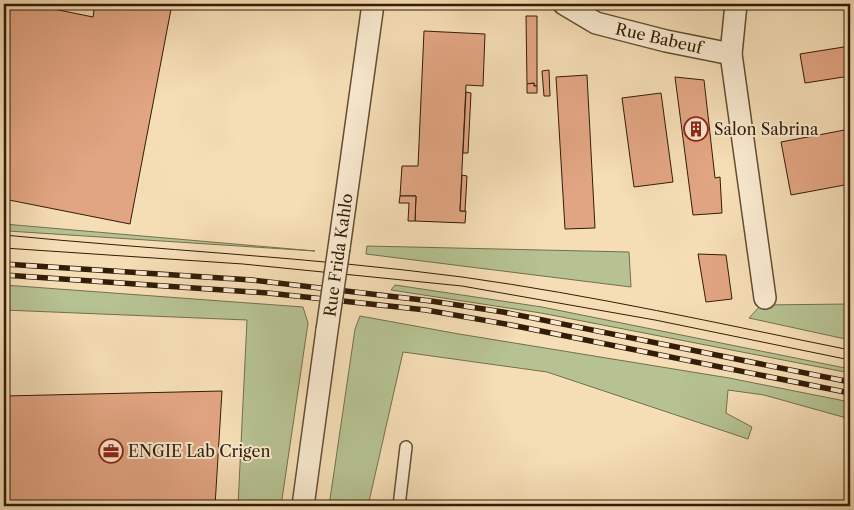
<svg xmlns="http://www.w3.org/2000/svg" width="854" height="510" font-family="'Libre Caslon Text',serif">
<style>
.green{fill:#b6c292;stroke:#746f4c}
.building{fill:#e2a583;stroke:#331c07}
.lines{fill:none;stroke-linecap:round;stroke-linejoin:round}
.service-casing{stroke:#644c32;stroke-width:14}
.minor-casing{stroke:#644c32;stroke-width:24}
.service{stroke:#f8e9cf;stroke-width:11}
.minor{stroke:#f8e9cf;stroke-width:21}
.tram{stroke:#331c07;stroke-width:1}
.rail-casing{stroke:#331c07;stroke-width:5.5}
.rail{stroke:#f8e9cf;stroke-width:4;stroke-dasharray:11;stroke-linecap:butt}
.minor-bridge-casing{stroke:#644c32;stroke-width:24;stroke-linecap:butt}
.minor-bridge{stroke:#f8e9cf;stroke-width:21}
.labels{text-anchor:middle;stroke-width:4;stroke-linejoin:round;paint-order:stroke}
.street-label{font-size:16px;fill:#331c07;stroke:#f8e9cf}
.poi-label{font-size:16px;fill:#331c07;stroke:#f8e9cf;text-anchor:start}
</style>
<rect width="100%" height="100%" fill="#f5ddb5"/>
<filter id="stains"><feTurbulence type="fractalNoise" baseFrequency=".004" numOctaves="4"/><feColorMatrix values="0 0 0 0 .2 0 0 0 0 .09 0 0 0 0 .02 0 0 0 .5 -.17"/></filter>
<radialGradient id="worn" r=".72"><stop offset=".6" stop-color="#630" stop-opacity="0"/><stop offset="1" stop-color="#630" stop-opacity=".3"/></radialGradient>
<g class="green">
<polygon points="4,224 315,251 8,231 4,231"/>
<polygon points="367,246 629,252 631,287 366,254"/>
<polygon points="4,285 303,307 308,323 281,506 238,506 247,320 4,310"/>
<polygon points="395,285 542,307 850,369 850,373 541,313 391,290"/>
<polygon points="850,304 850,340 749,318 761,305"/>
<polygon points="360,316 459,334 729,378 850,402 850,419 764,395 728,390 726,413 752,427 748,439 547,372 403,352 368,506 329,506 355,329"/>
</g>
<g class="building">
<polygon points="4,4 29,4 93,17 95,4 172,4 130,224 4,199"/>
<polygon points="526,16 537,16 537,86 534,86 534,83 527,84"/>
<polygon points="424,31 485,34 483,86 466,85 460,211 466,211 465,223 415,221 416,196 400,196 402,166 418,166"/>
<polygon points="850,46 850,76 805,83 800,54"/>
<polygon points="549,70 550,96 544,96 542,71"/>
<polygon points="587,75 595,228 565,229 556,77"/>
<polygon points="675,77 704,80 715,178 720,177 722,213 693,215"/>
<polygon points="534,83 534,86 537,86 537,93 527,93 527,84"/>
<polygon points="466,92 471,93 468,153 463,153"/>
<polygon points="661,93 673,182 634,187 622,98"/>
<polygon points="850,129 850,184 791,195 781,142"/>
<polygon points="462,175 467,176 465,211 460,211"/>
<polygon points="400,196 416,196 415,221 408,221 409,203 399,203"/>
<polygon points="698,254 726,255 732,299 706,302"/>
<polygon points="222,391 215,506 4,506 4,396"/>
</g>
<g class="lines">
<g class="service-casing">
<polyline id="service" points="399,506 406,447"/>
</g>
<g class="minor-casing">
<g id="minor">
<polyline points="564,4 596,23 666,41 731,54"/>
<polyline points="736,4 731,54 765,298"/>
<polyline points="339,248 373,4"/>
<polyline points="303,506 327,330"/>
</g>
</g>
<use href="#service" class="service"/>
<use href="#minor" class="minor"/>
<g class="tram">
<path d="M4,235C156,250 310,257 462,277C592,295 721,324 850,350"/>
<polyline points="4,248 243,264 462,286 655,320 850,360"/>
</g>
<g class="rail-casing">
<g id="rail">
<polyline points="4,264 252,280 431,301 503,312 850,382"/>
<polyline points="4,275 268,293 426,310 511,325 850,393"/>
</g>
</g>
<use href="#rail" class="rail"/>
<g class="minor-bridge-casing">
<polyline id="minor-bridge" points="327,330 339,248"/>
</g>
<use href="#minor-bridge" class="minor-bridge"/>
</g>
<defs>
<g id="building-ring" transform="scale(1.25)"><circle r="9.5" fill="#f8e9cf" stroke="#8f2418" stroke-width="1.5"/><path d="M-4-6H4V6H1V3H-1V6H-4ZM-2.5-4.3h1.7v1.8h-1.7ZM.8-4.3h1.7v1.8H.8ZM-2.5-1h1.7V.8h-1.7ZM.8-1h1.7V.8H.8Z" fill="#8f2418"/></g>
<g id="office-ring" transform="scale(1.25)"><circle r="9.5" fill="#f8e9cf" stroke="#8f2418" stroke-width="1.5"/><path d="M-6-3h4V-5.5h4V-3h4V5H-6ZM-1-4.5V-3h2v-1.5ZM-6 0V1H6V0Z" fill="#8f2418"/></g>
</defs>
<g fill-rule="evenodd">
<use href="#building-ring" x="696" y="129"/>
<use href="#office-ring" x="111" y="451"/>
</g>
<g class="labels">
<g class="street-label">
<text transform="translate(659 38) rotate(13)" y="6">Rue Babeuf</text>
<text transform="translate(338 255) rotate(-82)" y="6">Rue Frida Kahlo</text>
</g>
<g class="poi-label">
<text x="714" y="135">Salon Sabrina</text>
<text x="128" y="457">ENGIE Lab Crigen</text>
</g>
</g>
<rect width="854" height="510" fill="none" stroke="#f5ddb5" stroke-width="20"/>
<rect x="5" y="5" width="844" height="500" fill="none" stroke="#331c07" stroke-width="2.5"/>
<rect x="10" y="10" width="834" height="490" fill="none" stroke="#331c07"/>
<rect width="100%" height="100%" filter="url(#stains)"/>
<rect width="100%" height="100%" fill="url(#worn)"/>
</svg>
